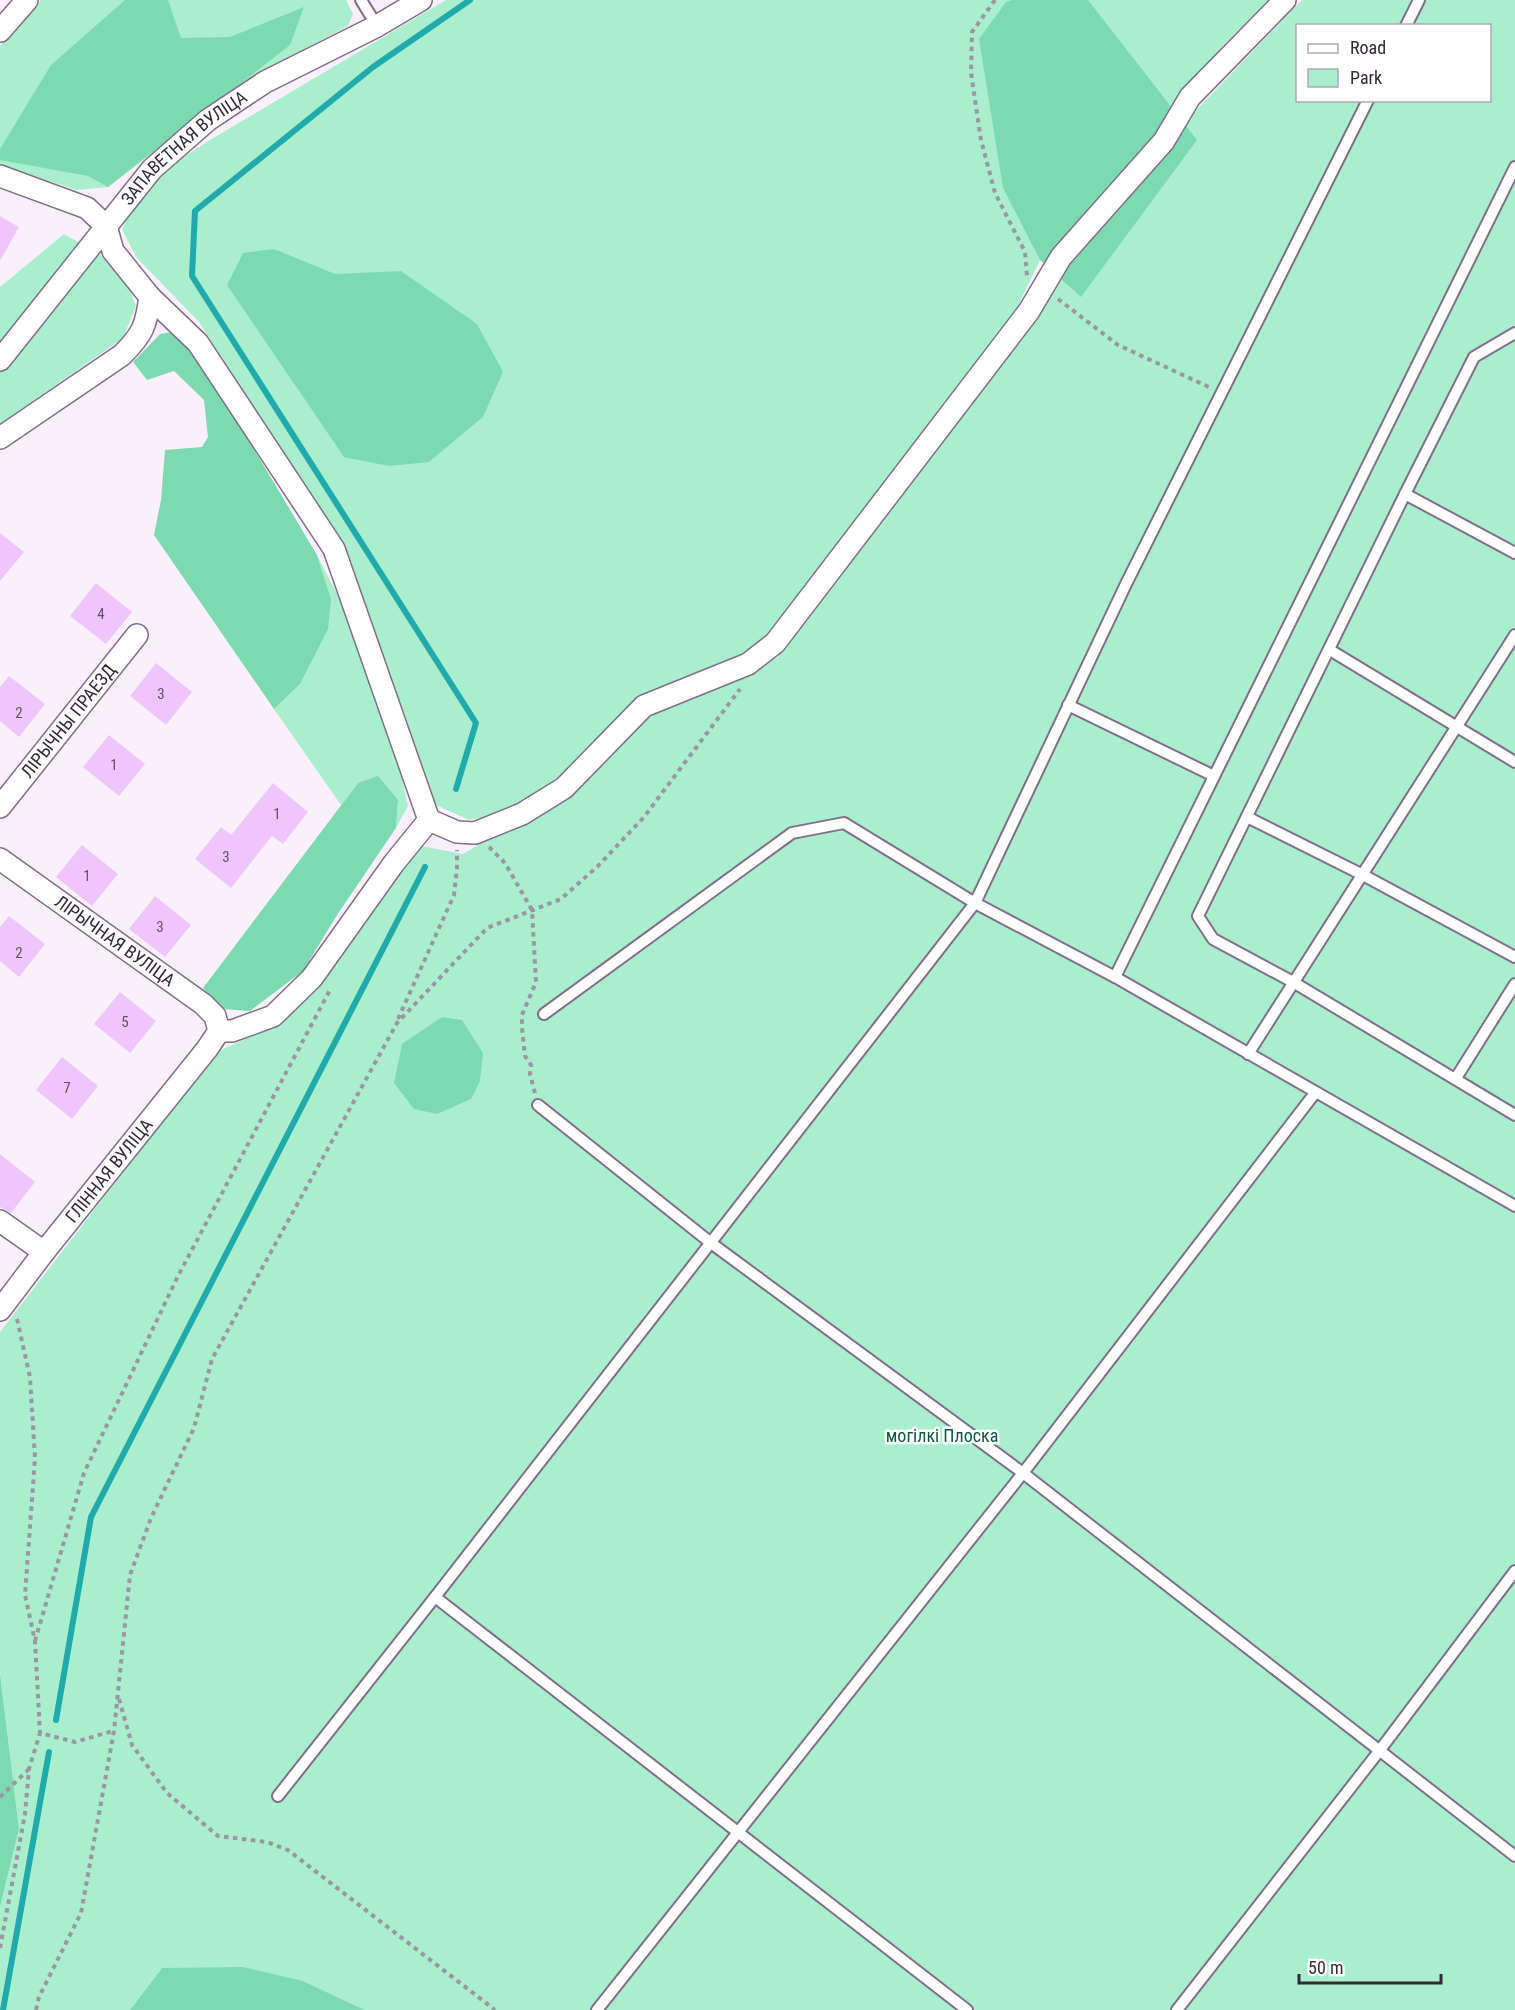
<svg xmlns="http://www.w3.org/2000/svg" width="1515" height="2010" font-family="'Roboto Condensed',sans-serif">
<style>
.green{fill:#a9efcd;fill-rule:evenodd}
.forest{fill:#7ddab0}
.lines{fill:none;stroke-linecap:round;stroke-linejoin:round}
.stream{stroke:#21aaab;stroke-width:6}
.building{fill:#eec6fd}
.lane-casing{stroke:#826e89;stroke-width:14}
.street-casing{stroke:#826e89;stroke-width:24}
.path{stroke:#9d95a0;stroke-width:4;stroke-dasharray:4.5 4.5;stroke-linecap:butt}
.lane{stroke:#fff;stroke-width:10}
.street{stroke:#fff;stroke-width:21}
.labels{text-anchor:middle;stroke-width:5;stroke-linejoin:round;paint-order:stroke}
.number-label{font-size:15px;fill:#615167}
.street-label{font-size:18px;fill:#322a35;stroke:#fff}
.park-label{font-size:18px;fill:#0e583e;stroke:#fff}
</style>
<rect width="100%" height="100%" fill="#f9f0fc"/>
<g class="green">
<polygon points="41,0 346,0 353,14 348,26 276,64 230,92 108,187 76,190 0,164 0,46"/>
<polygon points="446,0 1269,0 1225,43 1040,260 1011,320 770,637 723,665 648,692 558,777 504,814 469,820 436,805 431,798 337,536 199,322 136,257 122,229 131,209 166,168 210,140"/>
<path d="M1302,0H1515V2010H365L303,1981L162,1968L130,2010H0V1907L19,1829L0,1672V1332L216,1052L278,1025L310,995L421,846L463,854L497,834L654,710L726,683L778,657L1024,334L1060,279L1184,123ZM1298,26H1490V100H1298Z"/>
<polygon points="64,234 100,255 126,281 136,306 123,338 0,424 0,287"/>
<polygon points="317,555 341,602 399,765 408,806 396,828 398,800 358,783 341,805 274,709 300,684 331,599"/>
</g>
<g class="forest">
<polygon points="125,0 168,0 181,38 230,37 304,7 290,45 108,187 88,176 0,160 0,149 51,65"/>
<polygon points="1012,0 1088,0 1197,140 1081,297 1040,260 1003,188 979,39 1006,2"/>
<polygon points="274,249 335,274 401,271 477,324 503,372 483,417 429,462 389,466 344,457 227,285 243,253"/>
<polygon points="179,331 196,352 317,555 331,599 328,629 300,684 274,709 154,535 161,500 165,450 202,447 208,437 204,400 174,371 147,380 133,362 160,334"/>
<polygon points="378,776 398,800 396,828 337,915 303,971 250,1011 222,1009 203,988 358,783"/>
<polygon points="442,1017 462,1020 483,1053 480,1081 471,1099 437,1114 414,1109 394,1083 402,1044"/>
<polygon points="0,1673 19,1829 0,1907"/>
<polygon points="243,1967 303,1981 365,2010 130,2010 162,1968"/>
</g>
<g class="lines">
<g class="stream">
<polyline points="456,789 476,723 192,276 195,211 373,67 470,0"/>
<polyline points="56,1720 91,1517 425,867"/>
<polyline points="3,2010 49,1752"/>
</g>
</g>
<g class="building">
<polygon points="0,216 19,227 0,261"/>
<polygon points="0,533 24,552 0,581"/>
<polygon points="96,583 132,612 106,644 70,616"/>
<polygon points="156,663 192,692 166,725 130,696"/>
<polygon points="9,676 45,704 19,737 0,721 0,687"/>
<polygon points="109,735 145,764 119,796 83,767"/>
<polygon points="273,783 308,812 283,844 272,836 231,888 195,859 221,827 231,835"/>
<polygon points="82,845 118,874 92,906 56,877"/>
<polygon points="155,896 191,925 165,957 129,929"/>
<polygon points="9,916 45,944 19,977 0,961 0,927"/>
<polygon points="120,992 156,1021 130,1053 94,1024"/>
<polygon points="62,1057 98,1086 72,1119 36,1090"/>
<polygon points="0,1154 35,1182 11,1213 0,1207"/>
</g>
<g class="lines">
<g class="lane-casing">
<g id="lane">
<polyline points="361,0 377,26"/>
<polyline points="1406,26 1419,0"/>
<polyline points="1515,333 1474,357 1405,494 1198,916 1213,939 1293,982 1515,1115"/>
<polyline points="1405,494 1515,553"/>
<polyline points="1330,650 1515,762"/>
<polyline points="1068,705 1214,776"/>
<polyline points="1247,817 1363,875 1515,957"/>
<polyline points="1115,977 1515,167"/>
<polyline points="544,1014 792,833 844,823 975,903 1126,584 1368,100"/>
<polyline points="1248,1054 1515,635"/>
<polyline points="1456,1078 1515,984"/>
<polyline points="538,1105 711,1243 1023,1473 1515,1856"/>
<polyline points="435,1597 967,2010"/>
<polyline points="278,1796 435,1597 975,903 1115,977 1515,1206"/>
<polyline points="597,2010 1023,1473 1315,1093"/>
<polyline points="1177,2010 1380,1750 1515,1571"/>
</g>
</g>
<g class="street-casing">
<g id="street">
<polyline points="0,31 27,0"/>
<polyline points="0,176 87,208 106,226 113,251 150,297 198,343 334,549 429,820"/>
<path id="s1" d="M0,360L152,169L208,120L265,82L377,26L421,0"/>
<path d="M0,438L122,355C143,334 146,326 150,297"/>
<path id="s2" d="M0,807L137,635"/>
<path id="s3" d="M0,859L203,1004L215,1016L219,1031"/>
<polyline points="219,1031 232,1031 273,1016 312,978 394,863 429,820 457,832 475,833 522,814 564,788 644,706 748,664 775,643 1029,311 1061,257 1164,141 1190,97 1285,0"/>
<polyline points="0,1221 44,1252"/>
<path id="s4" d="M0,1310L44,1252L207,1049L219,1031"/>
</g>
</g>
<g class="path">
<polyline points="995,0 972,32 971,73 981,140 995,193 1025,252 1027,276"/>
<polyline points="1058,299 1118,345 1211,388"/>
<polyline points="489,847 505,863 532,910 536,982 522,1015 522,1028 525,1056 531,1065 530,1074 535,1093"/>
<polyline points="398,1019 454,895 457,868 457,850"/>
<polyline points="17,1319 30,1377 35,1458 25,1595 35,1641 40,1733 75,1742 113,1731"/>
<polyline points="35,1641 84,1473 178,1276 331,988"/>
<polyline points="119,1699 132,1745 167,1793 218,1836 267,1842 288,1850 495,2010"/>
<polyline points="0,1797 29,1769"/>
<polyline points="0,1948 25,1814 29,1769 40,1733"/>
<polyline points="36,2010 39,1997 81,1913 114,1731 130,1575 151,1518 194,1428 212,1359 397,1023 487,928 561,899 598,866 644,817 740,689"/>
</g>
<use href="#lane" class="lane"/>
<use href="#street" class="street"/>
</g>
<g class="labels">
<g class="number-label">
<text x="101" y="619">4</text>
<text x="161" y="699">3</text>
<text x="19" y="718">2</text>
<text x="114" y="770">1</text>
<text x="277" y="819">1</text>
<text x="226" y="862">3</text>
<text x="87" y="881">1</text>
<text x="160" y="932">3</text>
<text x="19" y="958">2</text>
<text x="125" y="1027">5</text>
<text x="67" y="1093">7</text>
</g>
<g class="street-label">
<text dy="6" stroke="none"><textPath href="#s1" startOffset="282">ЗАПАВЕТНАЯ ВУЛІЦА</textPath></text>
<text dy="6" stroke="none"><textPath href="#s2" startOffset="110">ЛІРЫЧНЫ ПРАЕЗД</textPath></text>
<text dy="6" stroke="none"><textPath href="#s3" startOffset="141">ЛІРЫЧНАЯ ВУЛІЦА</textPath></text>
<text dy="6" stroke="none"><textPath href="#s4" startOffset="177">ГЛІННАЯ ВУЛІЦА</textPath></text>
</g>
<g class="park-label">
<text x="942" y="1442">могілкі Плоска</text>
</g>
</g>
<rect x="1296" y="24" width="195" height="78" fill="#ffffff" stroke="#adaaae" stroke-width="1.5"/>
<rect x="1308" y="44" width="30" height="9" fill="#ffffff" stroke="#adaaae" stroke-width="1.5"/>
<text x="1350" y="54" font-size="18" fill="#322a35">Road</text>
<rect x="1308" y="69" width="30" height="18" fill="#a9efcd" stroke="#adaaae" stroke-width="1.5"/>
<text x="1350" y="84" font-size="18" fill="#322a35">Park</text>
<path d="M1299 1974v9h142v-9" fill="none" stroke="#322a35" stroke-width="3"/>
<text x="1308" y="1974" font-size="18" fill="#322a35" stroke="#ffffff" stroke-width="4.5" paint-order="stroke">50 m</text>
</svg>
